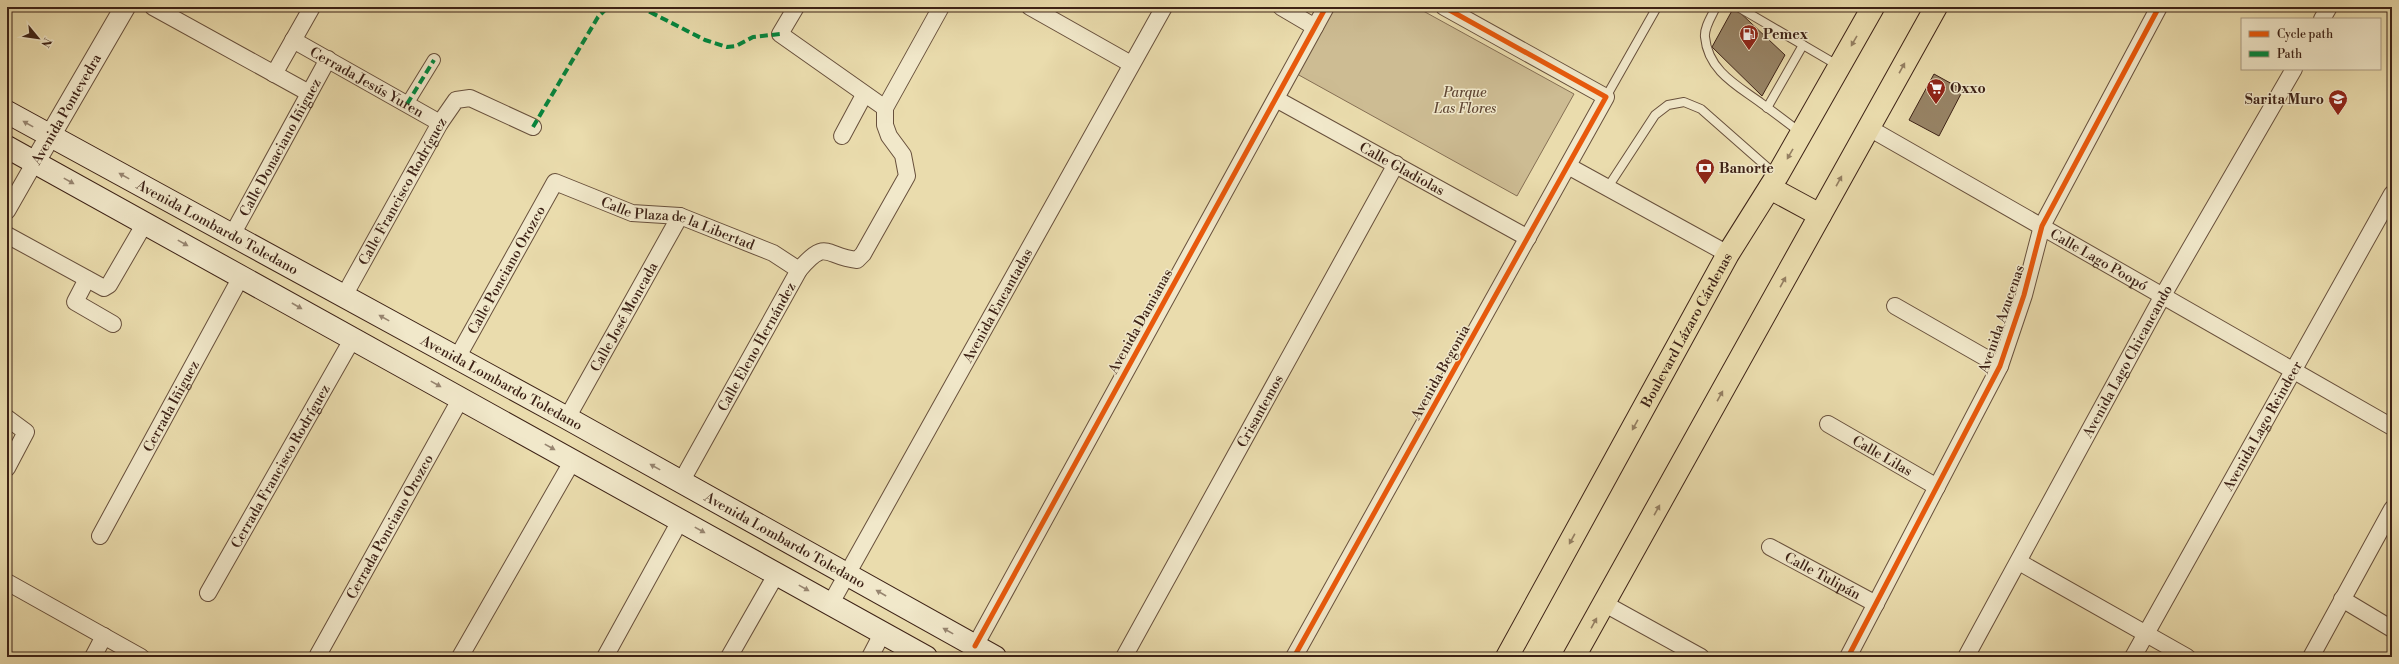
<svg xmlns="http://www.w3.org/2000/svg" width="2399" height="664" font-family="'Libre Bodoni',serif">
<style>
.green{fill:#cdbc93;stroke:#856f54}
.building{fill:#978365;stroke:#3d2216}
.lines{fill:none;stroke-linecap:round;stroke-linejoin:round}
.service-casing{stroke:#68503c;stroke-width:10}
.pedestrian-casing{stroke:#68503c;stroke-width:14}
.minor-casing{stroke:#68503c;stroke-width:18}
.tertiary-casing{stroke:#68503c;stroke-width:22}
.secondary-casing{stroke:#3d2216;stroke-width:24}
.trunk-casing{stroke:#3d2216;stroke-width:24}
.service{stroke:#f1e8ca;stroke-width:8}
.pedestrian{stroke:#f1e8ca;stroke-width:12}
.minor{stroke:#f1e8ca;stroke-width:16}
.tertiary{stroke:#f1e8ca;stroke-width:20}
.secondary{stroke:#f1e8ca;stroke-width:22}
.trunk{stroke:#eadcad;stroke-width:22}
.quiet{stroke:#00873e;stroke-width:4;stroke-dasharray:8 4;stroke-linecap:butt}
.cycleway-casing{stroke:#f1e8ca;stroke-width:8}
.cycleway{stroke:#e8590c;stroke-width:5}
.oneway{fill:#947f62}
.oneway2{fill:#978570}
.labels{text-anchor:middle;stroke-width:3;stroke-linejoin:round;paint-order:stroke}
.poi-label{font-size:14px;font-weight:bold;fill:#3d2216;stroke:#f1e8ca;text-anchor:start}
.street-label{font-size:14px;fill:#3d2216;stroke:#f1e8ca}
.park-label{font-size:14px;font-style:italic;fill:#614835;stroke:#f1e8ca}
</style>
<rect width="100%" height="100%" fill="#eadcad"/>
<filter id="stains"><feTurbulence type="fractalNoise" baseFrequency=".005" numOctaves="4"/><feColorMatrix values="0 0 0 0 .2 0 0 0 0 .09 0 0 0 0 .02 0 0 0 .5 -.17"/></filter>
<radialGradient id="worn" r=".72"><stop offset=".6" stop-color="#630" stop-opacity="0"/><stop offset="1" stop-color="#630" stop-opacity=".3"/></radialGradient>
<polygon class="green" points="1334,7 1416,7 1574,94 1517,196 1297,74"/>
<g class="building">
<polygon points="1734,7 1785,55 1762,96 1712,47"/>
<polygon points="1934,74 1963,90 1939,136 1909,120"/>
</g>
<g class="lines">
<g class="service-casing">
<g id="service">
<path d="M1712,7L1715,9C1711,17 1704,28 1705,37C1708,71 1738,86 1761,103C1775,113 1788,123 1801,133"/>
<polyline points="1738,7 1839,66"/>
<polyline points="1606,97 1657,7"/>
<polyline points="1767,108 1803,45"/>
<polyline points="1608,187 1655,115 1668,105 1684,102 1701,109 1776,175"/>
</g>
</g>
<g class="pedestrian-casing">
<polyline id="pedestrian" points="407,104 434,60"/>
</g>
<g class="minor-casing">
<g id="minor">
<polyline points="153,7 309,93"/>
<polyline points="796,7 780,34 885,108"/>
<polyline points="1030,7 1131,64"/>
<polyline points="1281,7 1315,27"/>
<polyline points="2322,19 2329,7"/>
<path id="s1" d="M293,40L440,123"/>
<polyline points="274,74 312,7"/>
<path id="s2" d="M1276,99L1528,238"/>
<path id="s3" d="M1869,128L2392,427"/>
<polyline points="842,136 864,95"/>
<polyline points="1568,166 1728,254"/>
<polyline points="7,211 35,162"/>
<polyline points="7,235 104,288 109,285 145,223"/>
<path id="s4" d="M232,235L328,59"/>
<polyline points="87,279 75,302 113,324"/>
<path id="s5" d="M344,296L440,123L456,100L470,98L533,127"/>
<polyline points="1895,306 2000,366"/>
<path id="s6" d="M457,358L555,182L632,213L680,216L773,253L799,270"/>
<polyline points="7,418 26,432 7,468"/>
<path id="s7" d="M567,418L680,216"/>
<path id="s8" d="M1828,424L1937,487"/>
<path id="s9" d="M681,482L799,270C827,237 825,257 857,260L863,254L907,176L903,155L889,136L885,125V108L941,7"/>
<path id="s10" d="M100,536L242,275"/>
<path id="s11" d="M1770,547L1876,604"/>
<polyline points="2019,562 2187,657"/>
<polyline points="7,582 141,657"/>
<path id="s12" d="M208,593L353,338"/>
<polyline points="2342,599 2392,629"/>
<path id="s13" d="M831,603L1164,7"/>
<polyline points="1605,604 1701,657"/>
<polyline points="975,646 1326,7"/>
<path id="s14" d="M318,655L461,398"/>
<polyline points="93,657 104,636"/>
<polyline points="460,657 573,460"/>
<polyline points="605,657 681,519"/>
<polyline points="729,657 777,573"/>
<polyline points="870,657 883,632"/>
<path id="s15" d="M1124,657L1396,164"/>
<polyline points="1294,657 1606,97 1444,7"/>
<polyline points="1848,657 2000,366 2024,295 2042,226 2159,7"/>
<path id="s16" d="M1966,657L2162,297L2294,69"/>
<path id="s17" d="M2133,657L2392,194"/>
<polyline points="2311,657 2392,509"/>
</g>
</g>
<g class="tertiary-casing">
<polyline id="tertiary" points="35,162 125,7"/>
</g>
<g class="secondary-casing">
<g id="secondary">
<path id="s18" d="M7,112L567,418L995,657"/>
<polyline points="7,147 926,657"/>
</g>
</g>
<g class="trunk-casing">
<g id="trunk">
<polyline points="1770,188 1820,215"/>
<path id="s19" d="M1507,657L1728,254L1777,176L1873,7"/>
<polyline points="1574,657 1936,7"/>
</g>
</g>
<use href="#service" class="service"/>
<use href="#pedestrian" class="pedestrian"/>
<use href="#minor" class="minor"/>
<use href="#tertiary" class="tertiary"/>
<use href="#secondary" class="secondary"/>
<use href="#trunk" class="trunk"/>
<g class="quiet">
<polyline points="638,7 650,12 652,7"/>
<polyline points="650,12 705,40 727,47 736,46 753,37 780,34"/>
<polyline points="407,104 434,60"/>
<polyline points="533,127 598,17 608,7"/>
</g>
<g class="cycleway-casing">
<g id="cycleway">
<polyline points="975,646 1326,7"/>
<polyline points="1294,657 1606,97 1444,7"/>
<polyline points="1848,657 2000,366 2024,295 2042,226 2159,7"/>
</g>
</g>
<use href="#cycleway" class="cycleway"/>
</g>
<defs><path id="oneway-solid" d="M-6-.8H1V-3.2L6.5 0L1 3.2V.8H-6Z"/></defs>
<g class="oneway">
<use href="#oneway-solid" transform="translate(1854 41) rotate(120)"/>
<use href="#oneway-solid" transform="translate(1902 68) rotate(-61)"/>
<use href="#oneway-solid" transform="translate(1790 154) rotate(120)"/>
<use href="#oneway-solid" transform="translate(1839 181) rotate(-61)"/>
<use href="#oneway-solid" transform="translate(1783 282) rotate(-61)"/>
<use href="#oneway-solid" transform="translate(1720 396) rotate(-61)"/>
<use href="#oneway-solid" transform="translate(1635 425) rotate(119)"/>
<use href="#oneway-solid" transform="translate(1657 510) rotate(-61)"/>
<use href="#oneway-solid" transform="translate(1572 539) rotate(119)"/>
<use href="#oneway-solid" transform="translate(1594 623) rotate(-61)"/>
</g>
<g class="oneway2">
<use href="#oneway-solid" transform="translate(28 124) rotate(-151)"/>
<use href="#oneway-solid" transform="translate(124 176) rotate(-151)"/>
<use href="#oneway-solid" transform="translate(69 181) rotate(29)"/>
<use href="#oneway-solid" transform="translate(183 243) rotate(29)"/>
<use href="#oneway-solid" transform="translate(297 306) rotate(30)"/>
<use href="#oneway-solid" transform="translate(384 318) rotate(-151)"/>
<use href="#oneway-solid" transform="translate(436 384) rotate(29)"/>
<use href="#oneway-solid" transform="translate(550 447) rotate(29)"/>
<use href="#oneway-solid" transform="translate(655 467) rotate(-151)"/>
<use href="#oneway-solid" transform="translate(700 530) rotate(29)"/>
<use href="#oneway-solid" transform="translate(804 588) rotate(29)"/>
<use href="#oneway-solid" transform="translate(881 593) rotate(-150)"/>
<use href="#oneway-solid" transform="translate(948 631) rotate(-151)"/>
</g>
<defs>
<g id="fuel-pin" transform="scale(1)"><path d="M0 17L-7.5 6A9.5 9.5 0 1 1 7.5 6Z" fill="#8f2418" stroke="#f1e8ca"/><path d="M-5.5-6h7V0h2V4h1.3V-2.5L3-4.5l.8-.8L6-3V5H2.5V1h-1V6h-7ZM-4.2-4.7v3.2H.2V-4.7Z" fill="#fff"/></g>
<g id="supermarket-pin" transform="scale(1)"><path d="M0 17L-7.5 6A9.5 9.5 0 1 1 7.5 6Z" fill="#8f2418" stroke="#f1e8ca"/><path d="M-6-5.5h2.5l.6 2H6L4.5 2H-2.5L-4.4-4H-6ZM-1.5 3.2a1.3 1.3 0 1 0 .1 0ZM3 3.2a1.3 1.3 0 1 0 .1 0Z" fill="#fff"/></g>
<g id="school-pin" transform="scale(1)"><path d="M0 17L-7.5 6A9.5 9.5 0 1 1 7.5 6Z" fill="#8f2418" stroke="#f1e8ca"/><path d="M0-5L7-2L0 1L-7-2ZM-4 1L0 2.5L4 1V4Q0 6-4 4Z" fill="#fff"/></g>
<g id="bank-pin" transform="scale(1)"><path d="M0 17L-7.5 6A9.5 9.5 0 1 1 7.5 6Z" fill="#8f2418" stroke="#f1e8ca"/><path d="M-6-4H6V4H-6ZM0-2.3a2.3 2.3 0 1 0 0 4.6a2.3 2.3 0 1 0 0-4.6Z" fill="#fff"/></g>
</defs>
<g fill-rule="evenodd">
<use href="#fuel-pin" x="1749" y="34"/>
<use href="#supermarket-pin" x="1936" y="88"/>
<use href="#school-pin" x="2338" y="99"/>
<use href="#bank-pin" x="1705" y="168"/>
</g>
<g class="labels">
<g class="poi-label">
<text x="1763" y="39">Pemex</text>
<text x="1950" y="93">Oxxo</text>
<text x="2324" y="104" text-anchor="end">Sarita Muro</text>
<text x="1719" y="173">Banorte</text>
</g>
<g class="street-label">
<text dy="5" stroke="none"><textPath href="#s1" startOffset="85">Cerrada Jesús Yuren</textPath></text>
<text transform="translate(66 109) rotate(-60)" y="5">Avenida Pontevedra</text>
<text dy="5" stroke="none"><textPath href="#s4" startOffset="100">Calle Donaciano Iñiguez</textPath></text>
<text dy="5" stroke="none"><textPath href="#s2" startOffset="144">Calle Gladiolas</textPath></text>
<text dy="5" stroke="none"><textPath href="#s5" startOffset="120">Calle Francisco Rodríguez</textPath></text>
<text dy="5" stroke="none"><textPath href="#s6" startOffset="332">Calle Plaza de la Libertad</textPath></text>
<text dy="5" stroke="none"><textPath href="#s18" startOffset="240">Avenida Lombardo Toledano</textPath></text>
<text dy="5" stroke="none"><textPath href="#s3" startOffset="265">Calle Lago Poopó</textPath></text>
<text dy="5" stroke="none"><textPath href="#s6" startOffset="101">Calle Ponciano Orozco</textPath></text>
<text dy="5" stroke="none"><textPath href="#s13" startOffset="341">Avenida Encantadas</textPath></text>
<text dy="5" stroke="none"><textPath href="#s7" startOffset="116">Calle José Moncada</textPath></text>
<text transform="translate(2001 319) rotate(-71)" y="5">Avenida Azucenas</text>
<text transform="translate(1140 321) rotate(-61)" y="5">Avenida Damianas</text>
<text dy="5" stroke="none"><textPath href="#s19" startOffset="373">Boulevard Lázaro Cárdenas</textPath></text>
<text dy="5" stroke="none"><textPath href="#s9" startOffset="155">Calle Eleno Hernández</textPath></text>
<text dy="5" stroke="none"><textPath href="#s16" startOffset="337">Avenida Lago Chicancando</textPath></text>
<text transform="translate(1440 372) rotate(-61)" y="5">Avenida Begonia</text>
<text dy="5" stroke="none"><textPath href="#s18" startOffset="564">Avenida Lombardo Toledano</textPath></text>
<text dy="5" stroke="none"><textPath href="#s10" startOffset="148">Cerrada Iñiguez</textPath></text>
<text dy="5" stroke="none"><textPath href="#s15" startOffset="281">Crisantemos</textPath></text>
<text dy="5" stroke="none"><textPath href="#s17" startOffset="265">Avenida Lago Reindeer</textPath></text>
<text dy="5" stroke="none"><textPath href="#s8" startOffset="63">Calle Lilas</textPath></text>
<text dy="5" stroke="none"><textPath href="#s12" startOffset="146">Cerrada Francisco Rodríguez</textPath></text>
<text dy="5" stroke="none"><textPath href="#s14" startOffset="147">Cerrada Ponciano Orozco</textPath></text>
<text dy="5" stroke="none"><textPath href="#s18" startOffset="888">Avenida Lombardo Toledano</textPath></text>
<text dy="5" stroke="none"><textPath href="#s11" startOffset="60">Calle Tulipán</textPath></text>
</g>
<g class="park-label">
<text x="1465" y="97">Parque<tspan x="1465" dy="16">Las Flores</tspan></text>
</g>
</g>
<rect width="2399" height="664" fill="none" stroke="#eadcad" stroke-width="24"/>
<rect x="8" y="8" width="2383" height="648" fill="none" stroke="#3d2216" stroke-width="2"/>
<rect x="12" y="12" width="2375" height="640" fill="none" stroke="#3d2216"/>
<rect x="2241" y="18" width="140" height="52" fill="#f1e8ca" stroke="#a99982"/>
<rect x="2249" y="31" width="20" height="6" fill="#e8590c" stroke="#a99982"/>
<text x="2277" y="38" font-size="12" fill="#3d2216">Cycle path</text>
<rect x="2249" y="51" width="20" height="6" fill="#00873e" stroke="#a99982"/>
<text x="2277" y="58" font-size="12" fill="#3d2216">Path</text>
<g transform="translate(38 38) rotate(119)" stroke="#f1e8ca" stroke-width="3" paint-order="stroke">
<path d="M0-3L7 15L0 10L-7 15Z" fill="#3d2216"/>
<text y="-6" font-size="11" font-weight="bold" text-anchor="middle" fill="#3d2216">N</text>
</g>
<rect width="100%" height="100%" filter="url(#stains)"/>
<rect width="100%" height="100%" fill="url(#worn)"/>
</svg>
